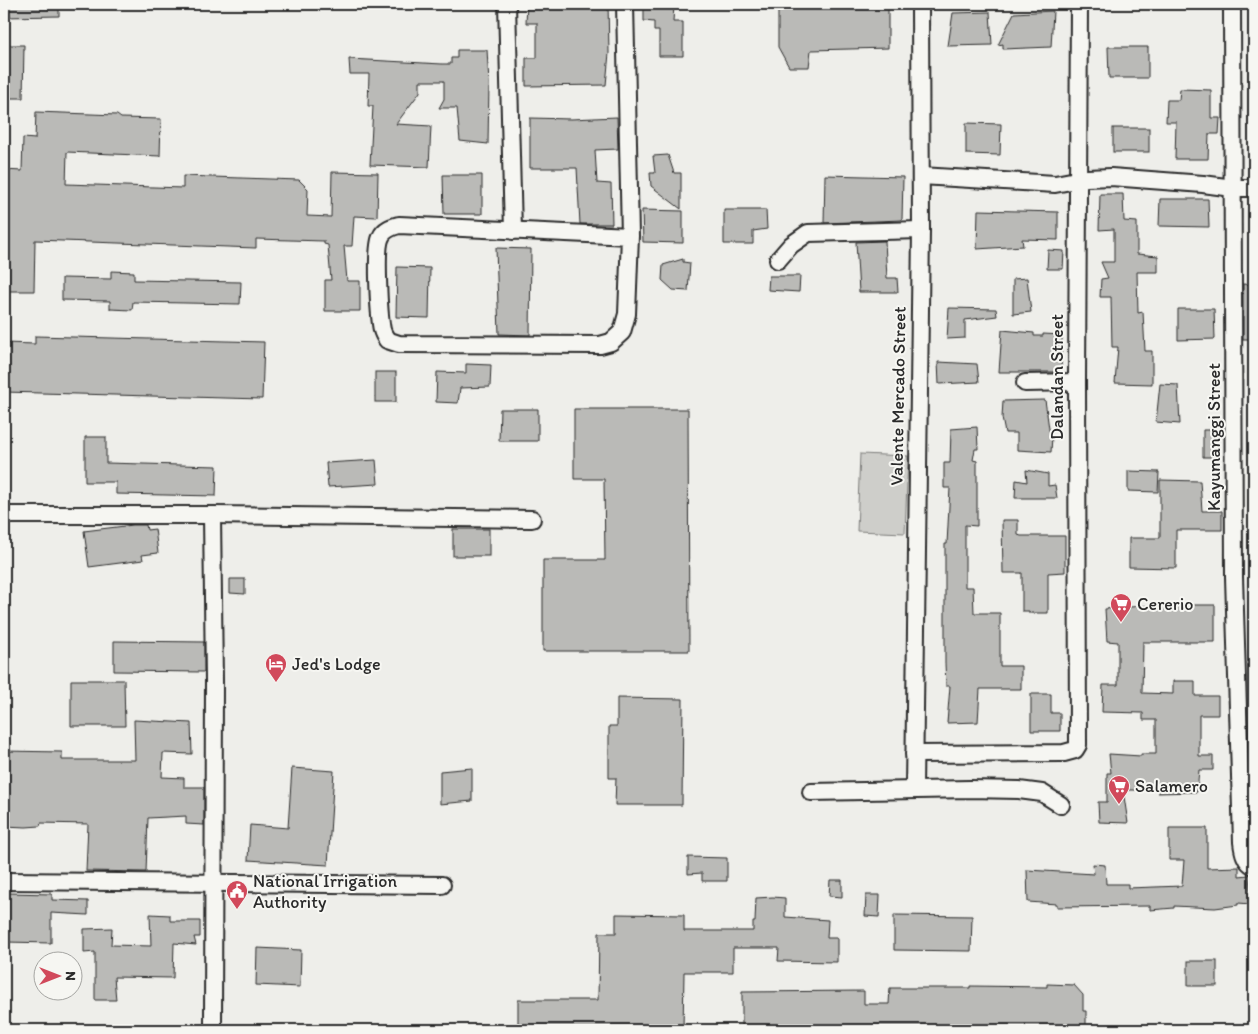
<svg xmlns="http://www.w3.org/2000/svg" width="1258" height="1034" font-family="Itim,sans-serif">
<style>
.green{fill:#cececa;stroke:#7c7c7a}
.building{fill:#babab7;stroke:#2b2b2b}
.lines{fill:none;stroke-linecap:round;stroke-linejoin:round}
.street-casing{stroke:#2b2b2b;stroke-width:20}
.street{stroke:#f6f6f2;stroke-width:16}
.labels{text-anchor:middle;stroke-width:4;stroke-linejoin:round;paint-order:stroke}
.street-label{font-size:18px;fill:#2b2b2b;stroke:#f6f6f2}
.poi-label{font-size:18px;fill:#2b2b2b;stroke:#f6f6f2;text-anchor:start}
</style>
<rect width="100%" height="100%" fill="#eeeeea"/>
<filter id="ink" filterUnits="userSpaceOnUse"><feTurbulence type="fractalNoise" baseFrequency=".02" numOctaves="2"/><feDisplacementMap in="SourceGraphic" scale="10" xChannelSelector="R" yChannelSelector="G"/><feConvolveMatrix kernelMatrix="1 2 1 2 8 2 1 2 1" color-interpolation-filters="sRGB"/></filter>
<g filter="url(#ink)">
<polygon class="green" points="860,454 908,456 905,533 857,531"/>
<g class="building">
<polygon points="4,4 59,4 59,16 4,17"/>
<polygon points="527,4 608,4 609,53 606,85 526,86 526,58 537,58 537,23 526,23"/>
<polygon points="644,4 674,4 673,22 683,22 683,56 659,56 659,31 654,31 654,22 644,21"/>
<polygon points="778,4 888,4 888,48 811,50 809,67 789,67 778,47"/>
<polygon points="1053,11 1051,47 1003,49 1003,44 998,45 1014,13"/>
<polygon points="990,12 992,45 948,46 953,13"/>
<polygon points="4,45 24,45 23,98 4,98"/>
<polygon points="1108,47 1148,47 1148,78 1109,78"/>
<polygon points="457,50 487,50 489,83 488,144 460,141 457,108 439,108 444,99 444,81 420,81 420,92 396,124 431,126 429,167 370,165 373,106 368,106 369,74 350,74 349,59 442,64 451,64 451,58 457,58"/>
<polygon points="1180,89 1211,90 1211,118 1220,118 1219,134 1209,134 1208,159 1175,159 1176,122 1166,122 1167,100 1179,100"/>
<polygon points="36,112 117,115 121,118 161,119 160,156 67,152 66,184 183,188 183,176 299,180 308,189 307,216 331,217 332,172 378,173 377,217 354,216 352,246 344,246 347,281 360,281 360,311 325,311 325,280 331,280 328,245 324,244 324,241 256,239 256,248 35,240 34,291 4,291 4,170 22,171 23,138 35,139"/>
<polygon points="617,117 618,149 595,150 597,183 611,184 612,224 580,224 577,168 530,168 530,118 571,119"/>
<polygon points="966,123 1001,124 1000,155 966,154"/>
<rect x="1113" y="128" width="36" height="24"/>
<polygon points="668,155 674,173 681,173 681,209 651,186 650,173 655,173 653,156"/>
<polygon points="443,175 482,175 482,214 444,214"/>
<polygon points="825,175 903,177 902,220 824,223"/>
<polygon points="1100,194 1123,194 1124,221 1137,222 1137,254 1158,256 1158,272 1137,272 1138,313 1143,312 1145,351 1152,351 1152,384 1115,383 1118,347 1112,347 1111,297 1100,297 1101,279 1108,278 1101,262 1114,262 1114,229 1099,230"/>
<polygon points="1160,199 1208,199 1209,227 1159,226"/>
<polygon points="642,210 683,211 683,243 643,242"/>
<polygon points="724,210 766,210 767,229 753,231 753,244 724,244"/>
<polygon points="978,210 1058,212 1058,240 1022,239 1023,246 977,249"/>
<polygon points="885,241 887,278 897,278 898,292 859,292 856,242"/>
<polygon points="496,248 531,249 530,335 499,334"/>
<polygon points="1048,250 1064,251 1063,269 1047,269"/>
<polygon points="683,259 683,262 690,263 688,291 673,290 662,280 663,265"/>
<polygon points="397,267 430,268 429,318 396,317"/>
<polygon points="111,271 134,272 134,280 241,282 240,304 133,302 132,310 110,309 110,301 62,300 62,278 111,279"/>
<polygon points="769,276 800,276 799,292 768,290"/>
<polygon points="1027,278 1031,312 1013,314 1013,279"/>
<polygon points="1243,284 1254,285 1254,339 1243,339"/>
<polygon points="949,308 996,309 997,316 965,320 965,338 947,339"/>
<polygon points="1178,309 1214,309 1215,339 1178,340"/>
<polygon points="1002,330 1034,333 1034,336 1043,336 1043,334 1062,335 1061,372 999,372"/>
<polygon points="35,336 264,342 262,399 4,392 4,343 35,344"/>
<polygon points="938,362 977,364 979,382 939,384"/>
<polygon points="466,364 491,365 490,387 460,388 458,403 436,402 437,372 466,373"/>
<rect x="375" y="372" width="21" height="30"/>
<polygon points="1160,384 1178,385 1180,424 1156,422"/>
<polygon points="1045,400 1050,436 1052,436 1051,452 1017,450 1017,433 1005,433 1002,418 1003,401"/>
<polygon points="500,409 538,409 538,441 499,441"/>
<polygon points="574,409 688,409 689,651 543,651 543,560 605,560 604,479 574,479"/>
<polygon points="977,427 978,449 975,449 973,460 977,461 977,526 965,525 965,587 973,587 974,613 1000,613 1000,666 1021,666 1021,689 980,689 978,722 947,723 950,686 946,686 945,663 945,544 947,544 950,488 944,488 944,463 950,463 951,429"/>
<polygon points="1203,430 1216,430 1217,457 1203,457"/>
<polygon points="85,437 106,437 106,463 217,466 216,496 116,494 116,482 85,482"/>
<polygon points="376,460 378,484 328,487 326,463"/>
<polygon points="1026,470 1048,474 1048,486 1055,485 1057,498 1015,498 1016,480 1027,482"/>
<polygon points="1128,471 1159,472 1158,492 1128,491"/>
<polygon points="1160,480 1200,481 1202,511 1222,511 1222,530 1176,530 1176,568 1129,567 1129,538 1160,538"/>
<polygon points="1002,520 1018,520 1018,535 1021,536 1065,536 1065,572 1048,573 1048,613 1029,613 1029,611 1022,611 1022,573 1003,573"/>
<polygon points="133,525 146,525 147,530 155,529 158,553 142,555 143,560 89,567 84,531"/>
<rect x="453" y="529" width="36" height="27"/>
<polygon points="230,579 245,579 245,594 230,593"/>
<polygon points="1156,605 1215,605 1215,642 1143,642 1142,693 1173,694 1173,681 1195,681 1195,696 1218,696 1218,715 1199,715 1199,756 1213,756 1213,770 1199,770 1197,792 1158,793 1158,790 1123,790 1128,823 1099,822 1098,802 1107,802 1107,773 1111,773 1109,754 1141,756 1141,754 1156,754 1156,720 1143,720 1143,713 1102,712 1103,685 1118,685 1118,642 1107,641 1105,609"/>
<polygon points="114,641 204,642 204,672 114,671"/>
<polygon points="71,680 124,680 125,726 71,726"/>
<polygon points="1031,694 1051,694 1051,713 1060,713 1060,731 1031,731"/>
<polygon points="617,698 683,699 682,805 615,805 616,778 609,778 609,726 617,726"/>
<polygon points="134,720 191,723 192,754 163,753 162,777 184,778 184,787 204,787 204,825 186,824 186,816 148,818 146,872 86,871 88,824 41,823 40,826 26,827 4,826 4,751 62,752 62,760 135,760"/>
<polygon points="292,768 334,771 328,865 248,860 250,825 288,828"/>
<polygon points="472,768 472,801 440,804 440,771"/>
<polygon points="1169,828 1207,828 1207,868 1239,867 1239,876 1249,875 1251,904 1238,903 1238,905 1215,908 1174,906 1174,908 1150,910 1150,906 1057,907 1057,904 1028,902 1027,870 1094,874 1093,864 1105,865 1106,884 1128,884 1128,888 1182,886 1184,860 1169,860"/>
<polygon points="688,857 727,858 727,881 702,881 702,873 688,874"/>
<polygon points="830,880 842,880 842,897 829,896"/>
<polygon points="7,893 52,894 52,900 88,901 88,915 51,913 51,943 6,942"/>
<polygon points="866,895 880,895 879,917 865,916"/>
<polygon points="773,897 785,898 785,917 828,920 827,938 837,938 837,962 778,961 779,948 733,948 733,972 684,972 683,1030 518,1030 518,1000 598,1000 599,933 616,933 616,914 684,915 684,931 753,931 753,922 755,922 756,898"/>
<polygon points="150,914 170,915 170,921 200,921 200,937 194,937 196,945 174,943 173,978 114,977 116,1000 95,1000 95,952 84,953 84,929 112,928 111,945 151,946"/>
<polygon points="894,915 972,916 971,951 894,950"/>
<polygon points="257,948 301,950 300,987 256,985"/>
<rect x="1188" y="961" width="29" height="25"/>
<polygon points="1047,984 1074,985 1083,995 1083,1011 1086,1011 1086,1030 1044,1028 1044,1030 742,1030 742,992 864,991 864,1004 889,1004 890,988 970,988 970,986 1047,987"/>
</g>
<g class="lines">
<g class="street-casing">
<g id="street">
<polyline points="507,4 513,231"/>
<path d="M625,4L630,236L627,314L622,332L611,342L600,345L399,344L387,340C385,337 383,334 382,330C379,315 375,248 381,237C384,229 392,227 399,225L630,236"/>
<path d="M1232,4L1234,577L1242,842C1243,851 1245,862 1254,866"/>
<polyline points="921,176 1055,184 1087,178 1111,177 1203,184 1233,188 1254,188"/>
<polyline points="778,260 791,245 808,233 921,230"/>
<polyline points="1025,383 1077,382"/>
<polyline points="4,515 212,515 532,519"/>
<polyline points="212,515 214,681 213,1030"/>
<polyline points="914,754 1064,753 1075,750 1078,745 1077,382 1079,4"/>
<polyline points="914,789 921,230 920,4"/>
<polyline points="811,792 970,789 1019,790 1042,793 1061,805"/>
<polyline points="4,881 442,885"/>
</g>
</g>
<use href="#street" class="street"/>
</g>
</g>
<defs>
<g id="supermarket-pin" transform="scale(1.125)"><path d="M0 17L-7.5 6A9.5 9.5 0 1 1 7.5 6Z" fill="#d1495b" stroke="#f6f6f2"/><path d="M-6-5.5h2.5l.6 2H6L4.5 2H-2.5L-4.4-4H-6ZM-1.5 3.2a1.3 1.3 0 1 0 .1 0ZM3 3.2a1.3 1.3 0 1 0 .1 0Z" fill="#fff"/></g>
<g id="hotel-pin" transform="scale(1.125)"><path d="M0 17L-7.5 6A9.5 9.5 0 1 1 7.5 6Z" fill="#d1495b" stroke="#f6f6f2"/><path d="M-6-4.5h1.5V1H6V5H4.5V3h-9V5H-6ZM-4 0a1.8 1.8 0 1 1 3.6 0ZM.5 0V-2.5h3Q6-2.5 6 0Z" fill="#fff"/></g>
<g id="civic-pin" transform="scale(1.125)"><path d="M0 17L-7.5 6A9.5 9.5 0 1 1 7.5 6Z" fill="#d1495b" stroke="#f6f6f2"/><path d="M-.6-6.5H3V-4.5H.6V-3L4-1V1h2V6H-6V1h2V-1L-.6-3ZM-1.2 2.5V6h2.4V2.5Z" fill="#fff"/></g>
</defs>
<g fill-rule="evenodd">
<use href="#supermarket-pin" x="1121" y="604"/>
<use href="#hotel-pin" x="276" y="664"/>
<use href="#supermarket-pin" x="1119" y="786"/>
<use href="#civic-pin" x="237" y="891"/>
</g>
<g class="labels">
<g class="street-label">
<text transform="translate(1057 377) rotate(-90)" y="6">Dalandan Street</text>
<text transform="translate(898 396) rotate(-89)" y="6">Valente Mercado Street</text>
<text transform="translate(1214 437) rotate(-90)" y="6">Kayumanggi Street</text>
</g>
<g class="poi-label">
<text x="1137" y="610">Cererio</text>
<text x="292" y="670">Jed's Lodge</text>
<text x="1135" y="792">Salamero</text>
<text x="253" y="887">National Irrigation<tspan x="253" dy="21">Authority</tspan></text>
</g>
</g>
<rect width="1258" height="1034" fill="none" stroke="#f6f6f2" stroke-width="20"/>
<rect x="10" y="10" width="1238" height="1014" fill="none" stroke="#2b2b2b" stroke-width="2" filter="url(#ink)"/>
<g transform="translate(58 976) rotate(90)"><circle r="24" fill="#f6f6f2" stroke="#a5a5a2"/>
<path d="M0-4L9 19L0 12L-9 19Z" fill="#d1495b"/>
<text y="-8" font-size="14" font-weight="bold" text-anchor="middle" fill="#2b2b2b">N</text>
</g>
</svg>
